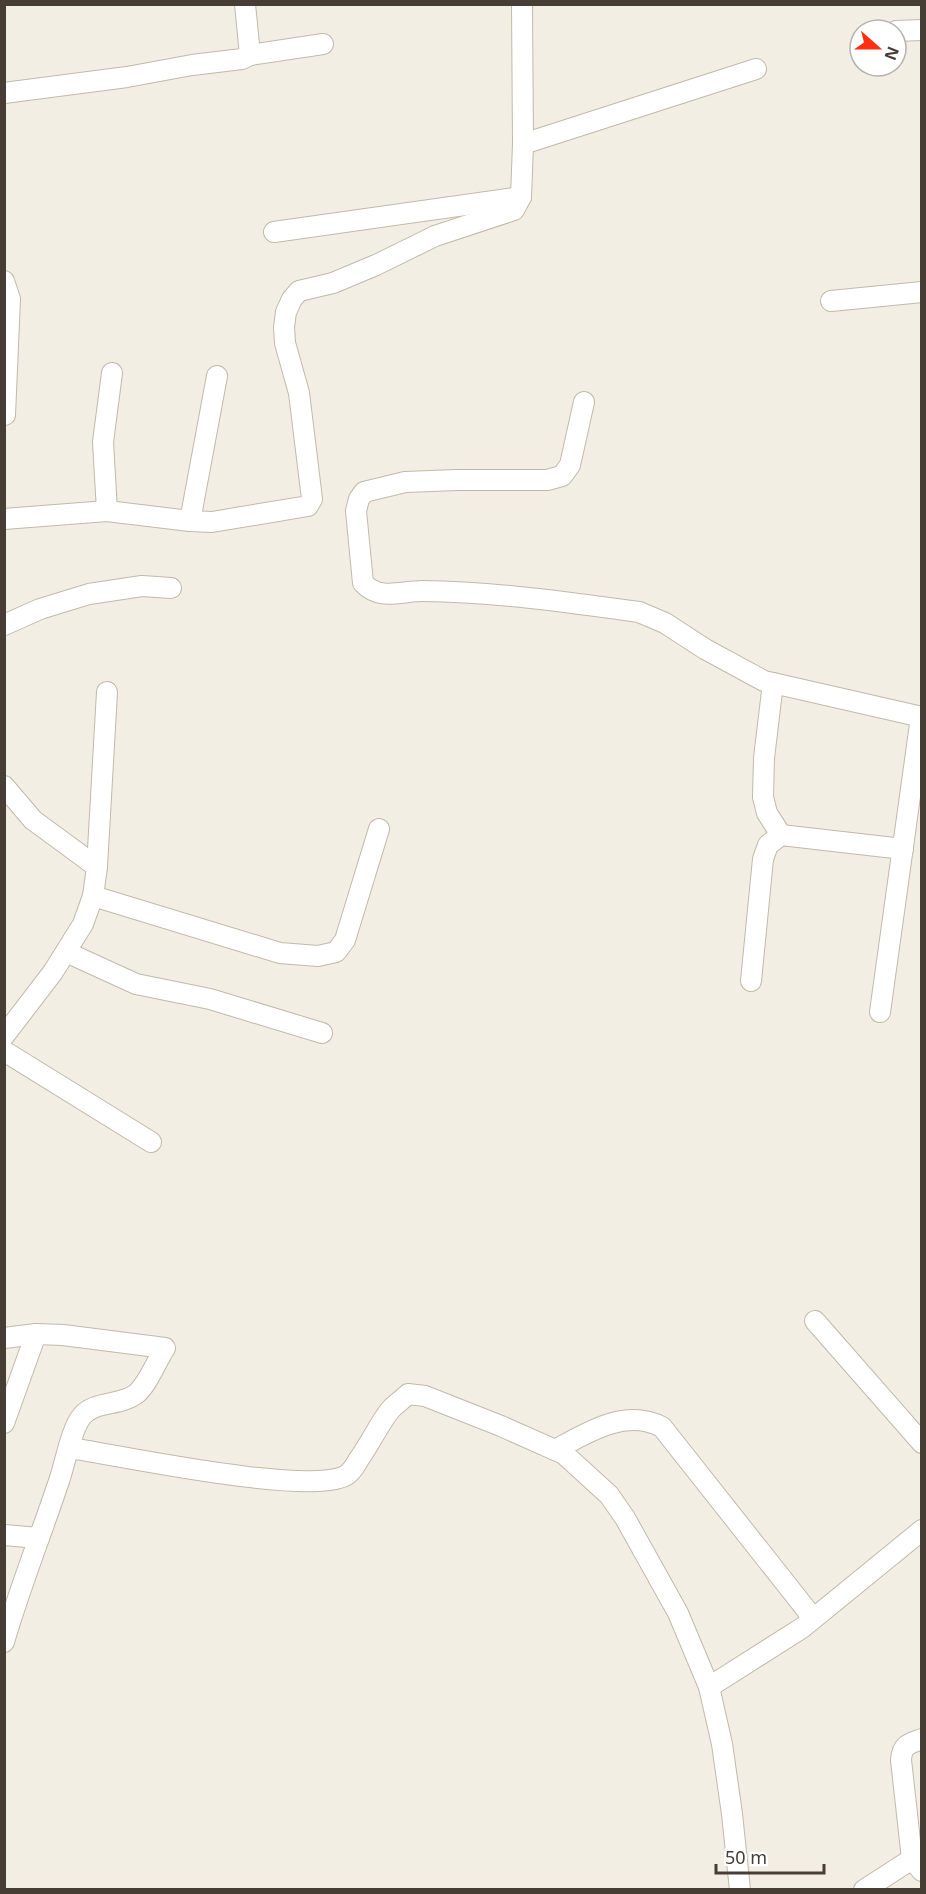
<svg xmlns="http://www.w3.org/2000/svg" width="926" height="1894" font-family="'Noto Sans',sans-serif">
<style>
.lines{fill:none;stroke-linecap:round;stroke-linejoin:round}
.minor-casing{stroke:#c2b9a9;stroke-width:22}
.minor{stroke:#fff;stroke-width:20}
</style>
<rect width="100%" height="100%" fill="#f3eee4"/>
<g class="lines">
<g class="minor-casing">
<g id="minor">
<polyline points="896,31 922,30"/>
<polyline points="250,55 323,44"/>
<polyline points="4,93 127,77 192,65 242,59 250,55 245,4"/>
<polyline points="523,144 756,69"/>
<polyline points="274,232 521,197"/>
<polyline points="4,281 10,299 5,415"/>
<polyline points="831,301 922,292"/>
<path d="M584,402L570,465L562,476L547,480H457L405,482L364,492L359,499L356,511L363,583C380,601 400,591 423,591C495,592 567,602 639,612L665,623L705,649L764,681L922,717"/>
<polyline points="107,511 103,442 112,373"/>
<polyline points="4,519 107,511 190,521 212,522 308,506 312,499 299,393 285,343 284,327 286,312 292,299 299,291 333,283 376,265 435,236 514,210 521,197 523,144 522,4"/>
<polyline points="190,521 217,376"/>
<polyline points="4,625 40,609 89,594 142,586 171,588"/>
<polyline points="773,683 764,758 763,797 767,813 781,835"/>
<polyline points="4,786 33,820 97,867"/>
<polyline points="93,896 97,867 107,692"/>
<polyline points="66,952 136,984 210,999 322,1033"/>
<polyline points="751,981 763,859 768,845 781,835 903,849"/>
<polyline points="880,1012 921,717"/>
<polyline points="4,1036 53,972 83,924 93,896 280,953 318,956 336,952 345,940 379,829"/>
<polyline points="4,1051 151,1142"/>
<polyline points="815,1321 922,1443"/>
<path d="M4,1338L36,1334L63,1335L165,1348C156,1362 148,1384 136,1394C120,1406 94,1401 82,1416C71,1429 65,1464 59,1481C41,1535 20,1587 4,1642"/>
<polyline points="4,1423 36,1334"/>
<path d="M70,1448C117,1455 317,1498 348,1474C353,1470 356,1464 359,1459C370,1444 380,1422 391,1409C396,1404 403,1399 408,1394L425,1396L501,1426L564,1454L609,1495L625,1518L678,1613L709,1687L722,1744L732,1814L740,1890"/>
<path d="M555,1450C588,1432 625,1408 662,1427L813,1618"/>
<polyline points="4,1535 39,1538"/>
<polyline points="709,1687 802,1628 922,1530"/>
<path d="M922,1739C908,1744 902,1745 901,1760L912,1859L922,1871"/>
<polyline points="864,1890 912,1859"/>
</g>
</g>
<use href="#minor" class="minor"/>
</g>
<rect width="926" height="1894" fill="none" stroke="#463e34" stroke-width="12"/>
<g transform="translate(878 48) rotate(111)"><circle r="28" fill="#ffffff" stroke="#b5b2ae" stroke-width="1.5"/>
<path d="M0-4.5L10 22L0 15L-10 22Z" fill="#ff2e10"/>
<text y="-9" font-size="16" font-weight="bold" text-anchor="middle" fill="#463e34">N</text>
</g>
<path d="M716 1864v9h108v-9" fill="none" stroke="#463e34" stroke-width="3"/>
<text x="725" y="1864" font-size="18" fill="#463e34" stroke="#ffffff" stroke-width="4.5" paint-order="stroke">50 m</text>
</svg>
